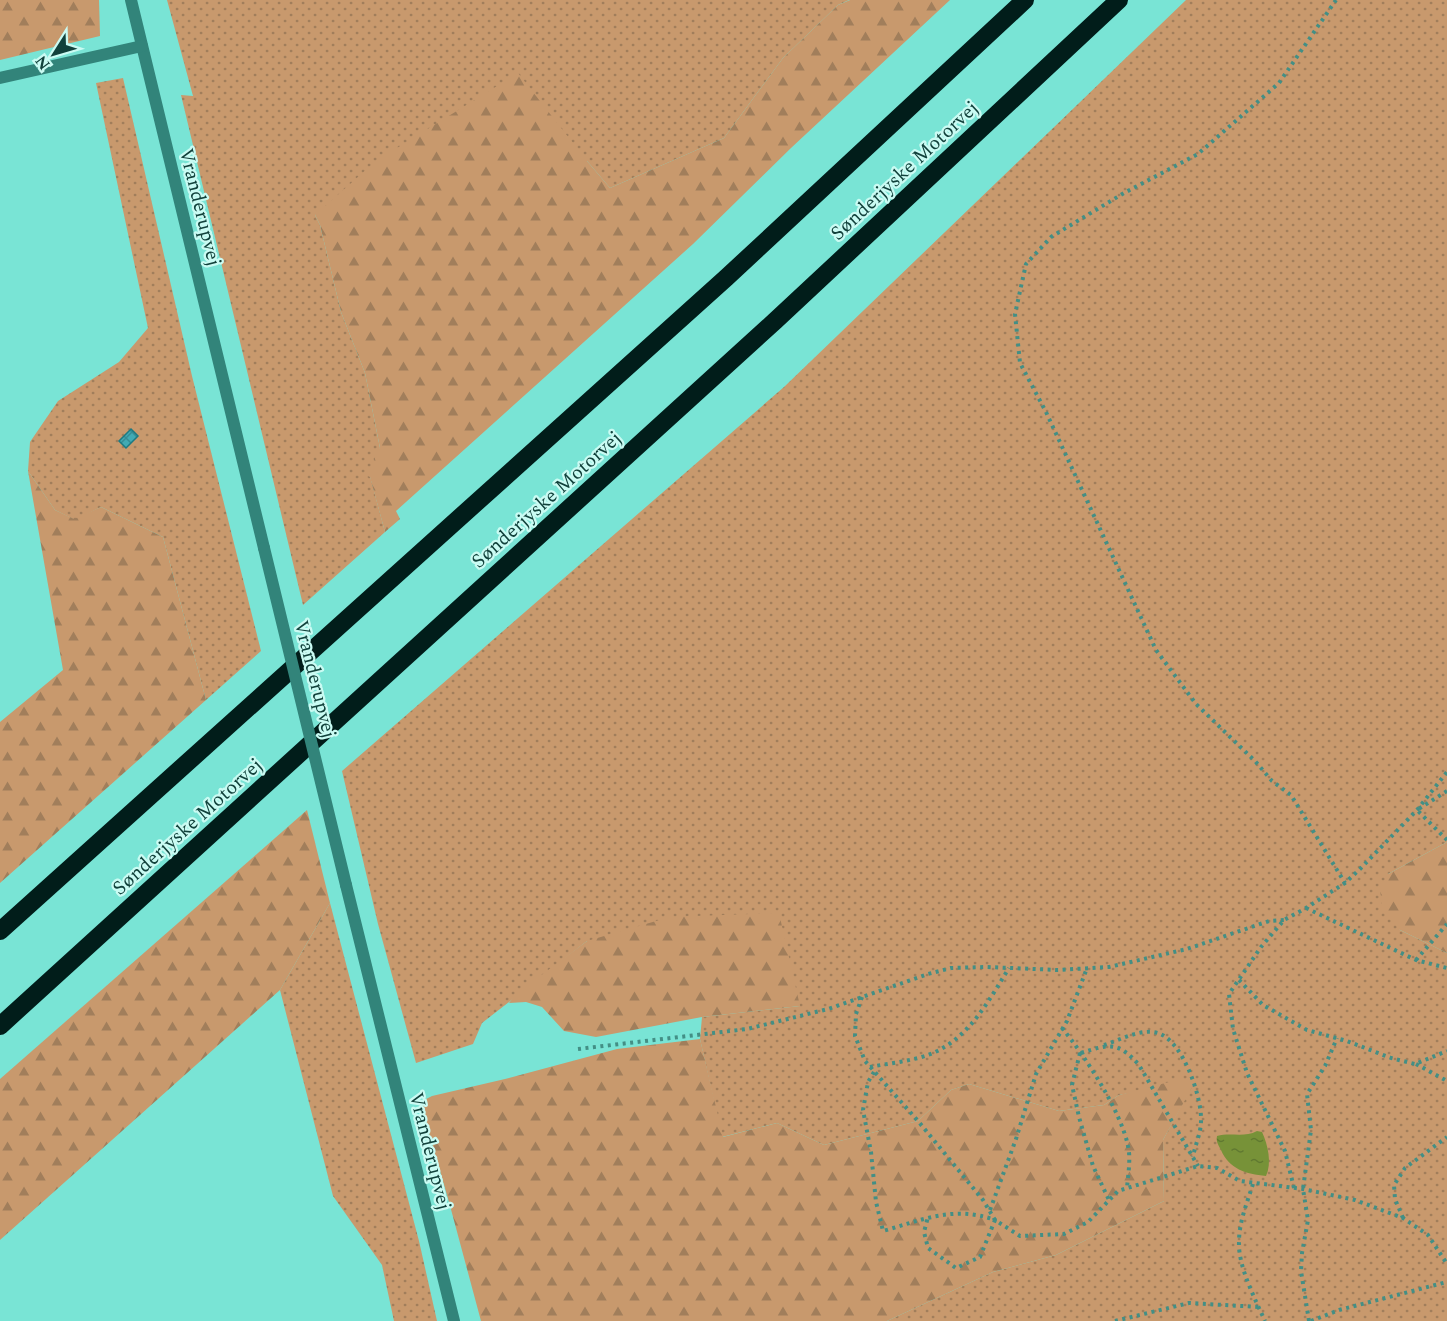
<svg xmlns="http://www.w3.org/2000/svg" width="1447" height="1321" font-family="Spectral,serif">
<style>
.grass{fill:url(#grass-dots)}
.forest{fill:url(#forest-firs)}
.water{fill:url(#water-ripples)}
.building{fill:url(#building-cross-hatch);stroke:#1d7981;stroke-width:1.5}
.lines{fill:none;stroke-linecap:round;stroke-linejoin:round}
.path{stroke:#438f85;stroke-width:4;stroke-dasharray:3 4.5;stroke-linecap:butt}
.street{stroke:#32847a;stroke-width:12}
.highway{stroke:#011d1a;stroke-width:18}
.street-bridge{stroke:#32847a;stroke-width:12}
.labels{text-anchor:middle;stroke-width:4.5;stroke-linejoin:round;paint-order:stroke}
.street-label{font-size:20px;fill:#11413b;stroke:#cafbf3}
</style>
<defs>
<pattern id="grass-dots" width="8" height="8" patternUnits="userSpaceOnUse" patternTransform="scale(1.5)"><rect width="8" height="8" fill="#c8996d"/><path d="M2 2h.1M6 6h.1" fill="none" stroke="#a17e5b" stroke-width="1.8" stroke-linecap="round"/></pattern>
<pattern id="forest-firs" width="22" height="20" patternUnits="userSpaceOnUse" patternTransform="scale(1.5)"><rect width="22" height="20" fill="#c8996d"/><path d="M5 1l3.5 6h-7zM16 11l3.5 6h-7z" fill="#a17e5b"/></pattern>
<pattern id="water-ripples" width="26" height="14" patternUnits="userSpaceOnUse" patternTransform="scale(1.5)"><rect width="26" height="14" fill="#779238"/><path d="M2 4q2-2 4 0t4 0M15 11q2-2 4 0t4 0" fill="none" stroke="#607930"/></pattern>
<pattern id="building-cross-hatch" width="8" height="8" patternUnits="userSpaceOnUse" patternTransform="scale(1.5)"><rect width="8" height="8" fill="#41aab4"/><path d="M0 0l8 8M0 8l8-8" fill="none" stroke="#358c94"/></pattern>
</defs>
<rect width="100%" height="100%" fill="#79e4d5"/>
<g class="grass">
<polygon points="167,0 849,0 838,5 783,58 724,138 610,188 587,161 315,215 320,225 341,312 365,373 380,448 370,476 385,532 303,605 181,95 193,96"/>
<polygon points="1186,0 1447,0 1447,842 1388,874 1400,930 1447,953 1447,1321 887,1321 993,1272 1056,1255 1164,1201 1163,1140 1195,1080 1119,1095 1104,1105 1059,1111 969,1084 951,1090 918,1121 824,1145 777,1123 722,1137 700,1039 702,1017 800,1006 587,941 482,1023 473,1044 416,1063 378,924 342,771 784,387"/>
<polygon points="123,78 192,376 261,651 206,700 163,537 101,507 75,520 55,510 28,471 30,442 58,401 119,362 148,328 96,83"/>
<polygon points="330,903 419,1241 437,1321 394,1321 382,1265 333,1196 280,990"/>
</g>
<g class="forest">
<polygon points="0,0 99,0 100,36 0,60"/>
<polygon points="850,0 950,0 791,148 693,244 396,511 400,519 385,532 370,477 368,476 378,450 380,448 365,373 341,312 320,225 315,215 376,161 518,73 587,161 610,188 724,138 783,58 838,5"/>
<polygon points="28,471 55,510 74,519 101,507 163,537 206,700 0,883 0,722 63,670"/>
<polygon points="307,810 330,903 280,990 0,1240 0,1079"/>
<polygon points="1447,842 1447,953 1400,930 1383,911 1380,890 1388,874"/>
<polygon points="779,913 800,1006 702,1017 596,1037 564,1031 542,1007 526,1002 509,1003 516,994 587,941 670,917"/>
<polygon points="700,1039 723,1137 777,1123 824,1145 918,1121 951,1090 969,1084 1059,1111 1104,1105 1119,1095 1177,1080 1196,1080 1163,1140 1164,1201 1056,1255 993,1272 887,1321 481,1321 449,1202 420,1102 432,1096 505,1079 617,1049"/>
</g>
<path class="water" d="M1257,1131L1262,1132C1268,1145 1272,1163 1266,1176C1246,1174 1229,1169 1221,1150C1218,1144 1216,1142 1217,1136C1230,1132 1244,1138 1257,1131Z"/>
<polygon class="building" points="131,429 138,436 126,448 119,441"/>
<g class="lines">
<g class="path">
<polyline points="1336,0 1279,83 1198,154 1124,193 1051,237 1026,264 1015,314 1020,363 1046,412 1156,650 1196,704 1255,761 1272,781 1291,795 1345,883"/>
<polyline points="1447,791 1417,810 1447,840"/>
<polyline points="1306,908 1416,960 1447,968"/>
<polyline points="1416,960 1447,924"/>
<polyline points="1239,980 1263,1005 1307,1030 1347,1041 1391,1058 1415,1064 1447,1051"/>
<polyline points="862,997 856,1014 855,1036 865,1061 918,1121 983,1200 995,1220 1020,1236 1064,1234 1088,1222 1118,1191 1198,1166 1217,1168 1240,1181 1303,1189 1355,1200 1403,1218 1428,1235 1447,1264"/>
<path d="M1062,1028C1085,1056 1121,1111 1128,1146C1131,1159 1128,1175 1127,1188"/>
<path d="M1104,1045C1120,1040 1141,1028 1158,1033C1183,1041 1202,1097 1201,1121C1201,1133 1195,1145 1193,1157"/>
<polyline points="578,1049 747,1029 828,1009 928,974 951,968 987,967 1058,970 1109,967 1187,949 1269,921 1284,920"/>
<polyline points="1080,1053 1072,1085 1079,1117 1093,1166 1109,1200"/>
<path d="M1081,1053C1109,1044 1118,1041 1139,1065L1198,1166"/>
<polyline points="1416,1064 1447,1081"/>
<path d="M870,1067C890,1063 914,1061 933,1053C970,1037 989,1000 1009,968"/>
<path d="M874,1072L868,1082L863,1110L871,1152L876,1202L883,1231C922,1220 954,1205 995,1220L980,1257L956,1268L928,1248L924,1232L928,1217"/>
<path d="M1253,1184C1247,1203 1239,1222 1239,1242C1238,1266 1255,1299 1265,1321"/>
<polyline points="1294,1188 1285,1151 1247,1073 1233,1029 1229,994 1261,947 1284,920 1306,908 1345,883 1360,869 1417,810 1447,772"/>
<polyline points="990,1210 1016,1139 1036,1074 1067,1021 1087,968"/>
<polyline points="1403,1218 1395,1199 1394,1185 1405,1168 1447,1137"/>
<polyline points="1115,1321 1189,1303 1259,1307"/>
<polyline points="1309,1321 1301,1271 1302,1253 1308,1220 1303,1189 1311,1130 1307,1094 1325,1066 1337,1038"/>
<polyline points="1311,1321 1339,1310 1447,1282"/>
</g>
<g class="street">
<polyline points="131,0 264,548"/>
<polyline points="0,78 142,46"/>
<polyline points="346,885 454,1321"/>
</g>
<g class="highway">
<polyline points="0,931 726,278 1025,0"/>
<polyline points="0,1026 775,321 1119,0"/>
</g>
<polyline class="street-bridge" points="264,548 346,885"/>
</g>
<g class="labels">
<g class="street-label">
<text transform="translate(904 170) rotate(-43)" y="7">Sønderjyske Motorvej</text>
<text transform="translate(201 207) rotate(76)" y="7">Vranderupvej</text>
<text transform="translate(546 499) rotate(-42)" y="7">Sønderjyske Motorvej</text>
<text transform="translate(316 679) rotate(76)" y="7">Vranderupvej</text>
<text transform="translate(187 826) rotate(-42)" y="7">Sønderjyske Motorvej</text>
<text transform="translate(431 1151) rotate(76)" y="7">Vranderupvej</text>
</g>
</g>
<g transform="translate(54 54) rotate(233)" stroke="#cafbf3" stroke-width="4.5" paint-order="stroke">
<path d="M0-4.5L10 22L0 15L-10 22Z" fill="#11413b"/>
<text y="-9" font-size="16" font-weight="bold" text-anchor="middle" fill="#11413b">N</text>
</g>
</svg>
